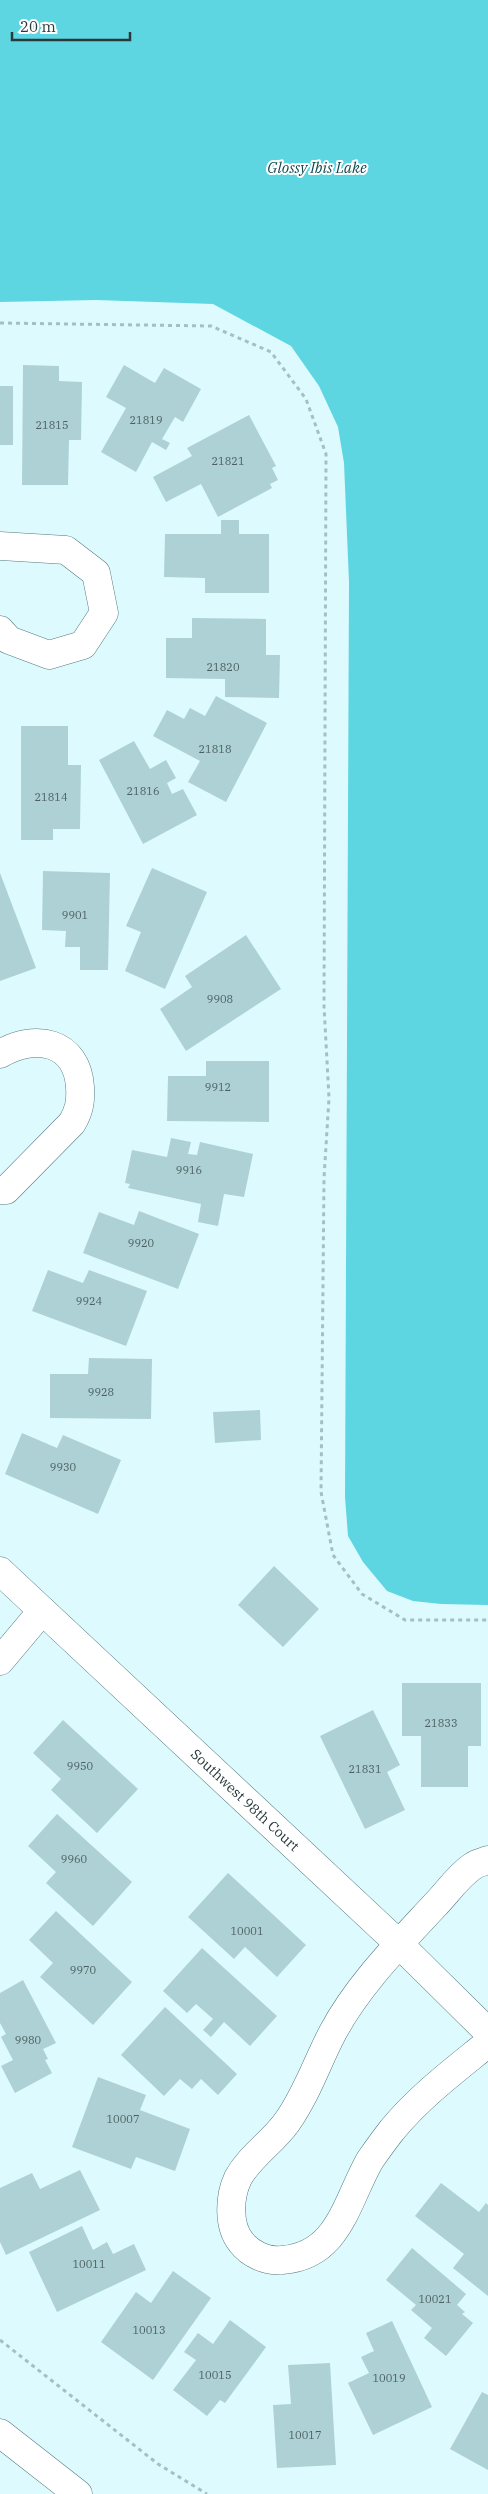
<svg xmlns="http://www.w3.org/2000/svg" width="488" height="2494" font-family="'IBM Plex Serif',serif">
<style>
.water{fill:#5dd6e2}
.building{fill:#add1d5}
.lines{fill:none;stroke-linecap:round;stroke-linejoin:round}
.minor-casing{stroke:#57797d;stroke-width:29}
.path{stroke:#a6bfc1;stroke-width:3;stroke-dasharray:4 4;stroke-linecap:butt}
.minor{stroke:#fff;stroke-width:28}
.labels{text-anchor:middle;stroke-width:4;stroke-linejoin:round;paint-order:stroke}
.number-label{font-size:11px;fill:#4b5f61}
.street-label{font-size:14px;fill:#2a393a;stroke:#fff}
.water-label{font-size:15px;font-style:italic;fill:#12494e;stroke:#fff}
</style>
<rect width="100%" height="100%" fill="#ddfbfe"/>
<polygon class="water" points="0,0 488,0 488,1605 441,1604 413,1601 387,1591 363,1562 348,1536 345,1497 349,582 344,463 338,427 319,386 291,346 213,304 96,300 0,302"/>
<g class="building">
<polygon points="23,365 59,366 59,381 82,382 81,440 69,440 68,485 22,485"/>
<polygon points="124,365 155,383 164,368 201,389 183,422 175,417 162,439 170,443 166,450 152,442 136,472 101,452 126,408 106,397"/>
<rect x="0" y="386" width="13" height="59"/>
<polygon points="249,415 276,466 272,468 278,480 270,484 272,488 218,517 201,484 166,502 153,477 192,456 187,448"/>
<polygon points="221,520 239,520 239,534 269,534 269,593 205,593 205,578 164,577 165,534 221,534"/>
<polygon points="192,618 266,619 266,655 280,655 279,698 225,697 225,679 166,678 166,638 192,638"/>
<polygon points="216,696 267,723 226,802 188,782 200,761 153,736 167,710 184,719 190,708 205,716"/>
<polygon points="21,726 68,726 68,765 81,765 80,829 53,829 53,840 21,840"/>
<polygon points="134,741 150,769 166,760 176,778 167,783 172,794 183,789 197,815 143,844 99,760"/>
<polygon points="152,868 207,892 165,989 125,971 141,932 126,926"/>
<polygon points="43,871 110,873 108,970 80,970 80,947 65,947 66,931 42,930"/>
<polygon points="0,873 36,968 0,981"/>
<polygon points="246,935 281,989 186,1051 160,1009 192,987 185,976"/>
<polygon points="206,1061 269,1061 269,1122 167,1121 168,1076 206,1076"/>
<polygon points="171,1138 191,1142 188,1154 197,1155 200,1142 253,1154 244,1197 224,1194 218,1226 198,1222 201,1204 128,1188 130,1184 125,1183 132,1150 167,1157"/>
<polygon points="139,1211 199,1234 178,1289 83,1253 99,1212 134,1225"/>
<polygon points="48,1270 83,1283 89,1270 147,1291 126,1346 32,1311"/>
<polygon points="89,1358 152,1359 151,1419 50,1418 50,1374 88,1374"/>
<polygon points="260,1410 261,1440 215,1443 213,1412"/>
<polygon points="22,1433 57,1448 63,1435 121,1460 98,1514 5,1474"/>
<polygon points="274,1566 319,1609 283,1647 238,1605"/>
<polygon points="402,1683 481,1683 481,1746 468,1746 468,1787 421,1787 421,1736 402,1736"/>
<polygon points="373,1710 400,1765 387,1772 405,1810 365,1829 320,1736"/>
<polygon points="63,1720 138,1789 97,1833 51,1790 61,1779 33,1753"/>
<polygon points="57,1814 132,1882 93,1926 46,1883 56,1872 28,1846"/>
<polygon points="228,1873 306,1945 277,1977 245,1947 234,1959 188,1917"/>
<polygon points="56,1911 132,1982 93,2025 40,1977 53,1963 29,1940"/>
<polygon points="202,1948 277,2016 250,2046 224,2022 211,2037 203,2030 213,2019 196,2004 187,2013 163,1991"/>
<polygon points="23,1980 56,2043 43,2049 48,2059 45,2060 52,2073 15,2093 1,2066 13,2060 1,2037 6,2034 0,2023 0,1993"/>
<polygon points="165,2007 237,2074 218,2095 201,2079 192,2089 180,2079 164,2096 121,2055"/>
<polygon points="98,2077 146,2095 140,2110 190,2129 175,2171 136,2157 131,2169 72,2147"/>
<polygon points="80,2170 100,2210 6,2255 0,2242 0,2188 32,2173 40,2189"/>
<polygon points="441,2183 479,2212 486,2203 488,2205 488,2296 453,2268 464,2254 415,2216"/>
<polygon points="82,2226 93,2250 107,2242 113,2254 134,2244 146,2270 57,2312 29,2252"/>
<polygon points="412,2248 466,2294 457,2305 465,2312 462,2314 473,2323 446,2356 424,2338 432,2328 411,2310 416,2305 386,2280"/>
<polygon points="173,2271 211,2298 153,2380 101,2342 136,2292 151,2303"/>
<polygon points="230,2320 266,2347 225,2403 220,2400 207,2416 173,2390 196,2360 184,2352 198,2333 213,2344"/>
<polygon points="392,2321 432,2407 373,2435 348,2383 369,2373 361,2357 374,2351 366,2333"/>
<polygon points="330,2363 336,2465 277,2468 273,2405 291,2404 288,2365"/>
<polygon points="482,2392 488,2395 488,2470 450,2449"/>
</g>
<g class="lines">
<g class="minor-casing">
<g id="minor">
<polyline points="0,546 66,550 96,573 104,613 83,645 49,655 9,640 0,630"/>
<path d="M0,1054C35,1033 77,1041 80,1087C81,1102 79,1111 72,1123L6,1190H0"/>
<polyline points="0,1571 399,1944 488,2032"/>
<polyline points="0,1661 42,1611"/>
<path d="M488,1860C483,1862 477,1863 473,1866C458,1876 447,1893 435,1905C399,1944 358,1985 333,2032C317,2062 307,2094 287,2122C273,2142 250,2156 238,2178C229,2197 228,2226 241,2242C250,2254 267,2262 282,2260C339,2256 346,2202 370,2160C377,2150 385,2139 392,2130C420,2096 455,2070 488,2043"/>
<polyline points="0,2433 78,2494"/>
</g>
</g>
<g class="path">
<polyline points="0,323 211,326 271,352 306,399 326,454 324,1006 329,1098 324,1178 321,1492 333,1555 362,1594 405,1620 488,1620"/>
<polyline points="0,2340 158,2464 207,2494"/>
</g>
<use href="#minor" class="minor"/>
</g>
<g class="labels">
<g class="number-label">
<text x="146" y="424">21819</text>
<text x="52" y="429">21815</text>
<text x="228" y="465">21821</text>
<text x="223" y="671">21820</text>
<text x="215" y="753">21818</text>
<text x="143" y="795">21816</text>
<text x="51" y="801">21814</text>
<text x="75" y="919">9901</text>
<text x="220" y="1003">9908</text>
<text x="218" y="1091">9912</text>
<text x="189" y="1174">9916</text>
<text x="141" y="1247">9920</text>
<text x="89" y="1305">9924</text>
<text x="101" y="1396">9928</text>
<text x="63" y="1471">9930</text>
<text x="441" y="1727">21833</text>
<text x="80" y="1770">9950</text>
<text x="365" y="1773">21831</text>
<text x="74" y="1863">9960</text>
<text x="247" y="1935">10001</text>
<text x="83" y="1974">9970</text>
<text x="28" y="2044">9980</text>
<text x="123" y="2123">10007</text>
<text x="89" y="2268">10011</text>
<text x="435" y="2303">10021</text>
<text x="149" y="2334">10013</text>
<text x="215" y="2379">10015</text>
<text x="389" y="2382">10019</text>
<text x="305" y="2439">10017</text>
</g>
<g class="street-label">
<text transform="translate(245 1800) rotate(43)" y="5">Southwest 98th Court</text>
</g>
<g class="water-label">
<text x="317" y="173">Glossy Ibis Lake</text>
</g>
</g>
<path d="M12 32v8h118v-8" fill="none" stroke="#2a393a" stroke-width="2.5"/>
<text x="20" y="32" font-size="15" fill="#2a393a" stroke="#ffffff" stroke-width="4" paint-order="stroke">20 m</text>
</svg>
